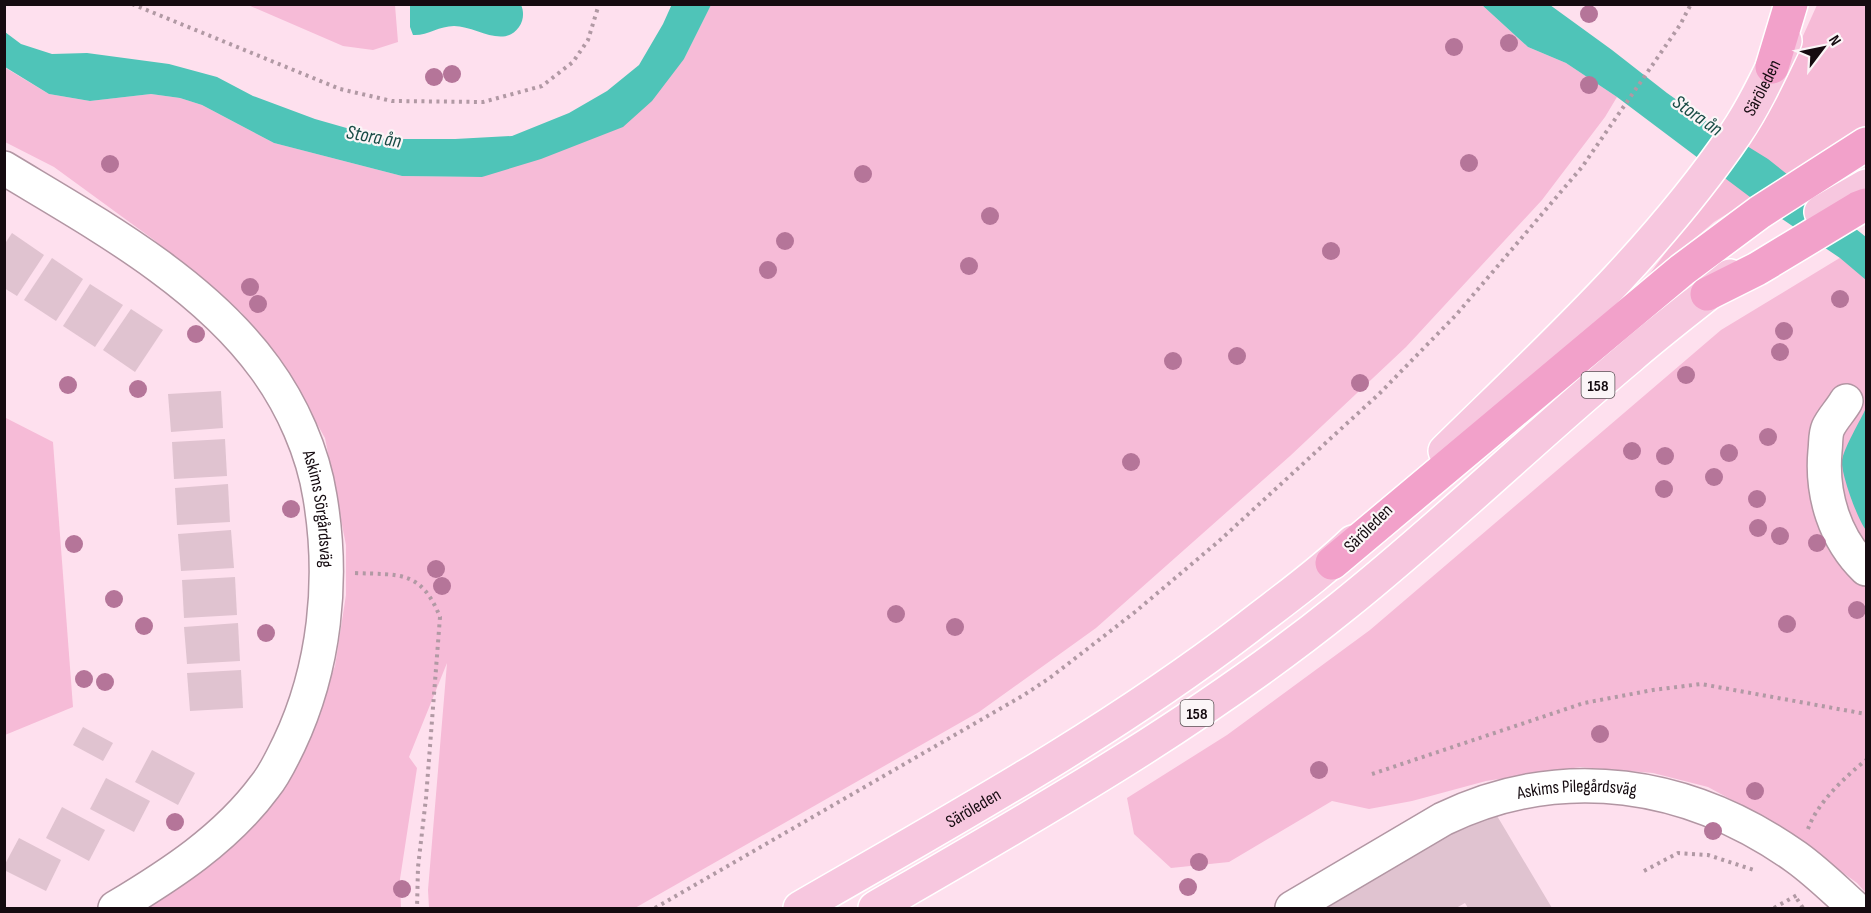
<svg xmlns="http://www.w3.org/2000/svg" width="1871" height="913" font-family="'Sofia Sans Condensed',sans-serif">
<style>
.green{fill:#f6bbd7}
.water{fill:#4fc4b8}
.building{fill:#e0c3d0}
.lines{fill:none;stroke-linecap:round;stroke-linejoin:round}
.minor-casing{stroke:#b296a3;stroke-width:36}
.major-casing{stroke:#fff;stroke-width:36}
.highway-casing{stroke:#fff;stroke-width:36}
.path{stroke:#b199a4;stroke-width:4;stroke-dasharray:3 4.5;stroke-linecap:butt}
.minor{stroke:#fff;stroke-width:33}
.major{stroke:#f7c7df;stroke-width:33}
.highway{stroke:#f2a1ca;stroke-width:33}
.tree{fill:#b57599}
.labels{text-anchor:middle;stroke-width:4.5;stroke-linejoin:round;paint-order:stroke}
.shield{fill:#fbf5f7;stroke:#5a5155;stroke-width:1.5}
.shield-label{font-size:16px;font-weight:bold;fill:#150b10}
.street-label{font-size:18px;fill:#150b10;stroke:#fbf5f7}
.water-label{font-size:20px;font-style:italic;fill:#184b45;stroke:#fbf5f7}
</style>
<rect width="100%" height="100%" fill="#fee0ee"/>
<g class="green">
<polygon points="248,5 395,5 398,42 373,50 343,46"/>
<polygon points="711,5 1482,5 1528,47 1566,63 1617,97 1605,117 1542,200 1406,347 1290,456 1096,628 979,712 635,908 429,908 428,890 447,663 409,757 417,768 400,879 401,908 138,908 310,728 335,666 346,595 346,545 325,438 287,371 241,312 154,240 54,167 5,142 4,67 49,94 90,101 151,94 180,98 202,105 274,143 402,176 482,177 684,59"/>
<polygon points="1817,5 1866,5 1866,130 1850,137 1714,222 1642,284 1764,122"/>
<polygon points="1866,242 1866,893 1857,883 1776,824 1708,787 1653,773 1580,767 1486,781 1412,801 1369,809 1332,801 1229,862 1171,868 1134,834 1127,798 1227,735 1370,630 1721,330"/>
<polygon points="4,417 53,442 73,707 5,735"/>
</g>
<g class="water">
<path d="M410,4L521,5C524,11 524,20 519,27C503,49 476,26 454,26C439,26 427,36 413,35L410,27Z"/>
<polygon points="672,4 711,5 684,59 652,101 623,127 541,159 482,177 402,176 274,143 202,105 180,98 151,94 90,101 49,94 5,67 5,32 21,44 52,54 87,53 169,64 217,77 253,96 315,119 385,139 455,139 512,136 569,113 607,91 639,65 663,24"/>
<polygon points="1482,5 1550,5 1612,50 1667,93 1705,120 1768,159 1866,237 1866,280 1840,258 1754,200 1617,97 1566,63 1528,47"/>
<path d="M1866,408V530C1858,521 1840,471 1842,460C1845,446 1860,421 1866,408Z"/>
</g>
<g class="building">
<polygon points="12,233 44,255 17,296 4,288 4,245"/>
<polygon points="52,258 83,279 56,321 24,300"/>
<polygon points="90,284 123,305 95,347 63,326"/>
<polygon points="131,309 163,330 135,372 103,350"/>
<polygon points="221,391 223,428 171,432 168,394"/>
<polygon points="225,439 227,476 174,479 172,442"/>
<polygon points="228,484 230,522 177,525 175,488"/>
<polygon points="231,530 234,568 181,571 178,534"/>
<polygon points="235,577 237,615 184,618 182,580"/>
<polygon points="238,623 240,661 187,664 184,627"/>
<polygon points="241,670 243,708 190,711 187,673"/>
<polygon points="83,727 113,743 103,761 73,745"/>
<polygon points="152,750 195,773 178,805 135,782"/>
<polygon points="106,778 150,801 134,832 90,809"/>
<polygon points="1490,804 1552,908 1468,908 1465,903 1456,908 1314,908"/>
<polygon points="62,807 105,830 89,861 46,838"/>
<polygon points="19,838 61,860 46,891 4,870 4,866"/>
</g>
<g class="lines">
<g class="minor-casing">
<g id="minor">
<path id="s1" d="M4,168C95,223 202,281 265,368C292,405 313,452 320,497C334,580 325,668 289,744C282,758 275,774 265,786C226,839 170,875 115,908"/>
<path d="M1846,401C1841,410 1832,419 1828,428C1825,435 1826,444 1825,451C1821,495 1835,539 1866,569"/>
<path id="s2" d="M1292,908L1443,819C1563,761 1690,782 1796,857C1817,872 1836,891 1855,908"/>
</g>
</g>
<g class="major-casing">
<g id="major">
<polyline points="1821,212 1866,186"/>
<path id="s3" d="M1445,451C1547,351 1655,252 1736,133C1755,105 1770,72 1785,41"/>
<path id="s4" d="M800,908C952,820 1107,735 1247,628C1283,600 1320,574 1353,542"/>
<path d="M875,908C1036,815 1198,723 1343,606C1442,527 1533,438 1630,357C1662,329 1697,303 1730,276"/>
</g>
</g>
<g class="highway-casing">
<g id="highway">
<polyline points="1772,67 1791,4"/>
<polyline points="1707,294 1757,269 1858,208 1866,205"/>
<polyline points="1332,563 1682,270 1760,212 1866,144"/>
</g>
</g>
<g class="path">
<polyline points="132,4 340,89 392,101 483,102 542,86 573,62 588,40 599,4"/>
<path d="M355,573C400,575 421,570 440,617L426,798L418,867L417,908"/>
<polyline points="1372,774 1584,703 1653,690 1701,684 1866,714"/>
<path d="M1808,829C1817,803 1845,777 1866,760"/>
<polyline points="1644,871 1678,853 1708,855 1754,870"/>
<polyline points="1797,899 1803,908"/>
<polyline points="655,908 1024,695 1051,677 1135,612 1219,541 1380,393 1456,315 1582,167 1680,25 1691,4"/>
<polyline points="1774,908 1797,895"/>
</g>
<use href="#minor" class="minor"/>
<use href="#major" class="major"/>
<use href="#highway" class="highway"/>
</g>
<g class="tree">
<circle cx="1589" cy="14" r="9"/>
<circle cx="1509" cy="43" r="9"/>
<circle cx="1454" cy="47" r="9"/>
<circle cx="452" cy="74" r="9"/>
<circle cx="434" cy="77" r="9"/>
<circle cx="1589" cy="85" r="9"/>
<circle cx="1469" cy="163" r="9"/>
<circle cx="110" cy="164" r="9"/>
<circle cx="863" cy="174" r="9"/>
<circle cx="990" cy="216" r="9"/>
<circle cx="785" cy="241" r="9"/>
<circle cx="1331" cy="251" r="9"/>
<circle cx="969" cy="266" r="9"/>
<circle cx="768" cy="270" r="9"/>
<circle cx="250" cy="287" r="9"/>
<circle cx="1840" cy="299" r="9"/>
<circle cx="258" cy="304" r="9"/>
<circle cx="1784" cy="331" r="9"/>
<circle cx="196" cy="334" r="9"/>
<circle cx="1780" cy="352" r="9"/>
<circle cx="1237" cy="356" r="9"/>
<circle cx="1173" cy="361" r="9"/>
<circle cx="1686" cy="375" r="9"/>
<circle cx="1360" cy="383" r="9"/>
<circle cx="68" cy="385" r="9"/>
<circle cx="138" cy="389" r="9"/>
<circle cx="1768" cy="437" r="9"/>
<circle cx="1632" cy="451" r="9"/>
<circle cx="1729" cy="453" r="9"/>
<circle cx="1665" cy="456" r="9"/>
<circle cx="1131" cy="462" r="9"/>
<circle cx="1714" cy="477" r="9"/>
<circle cx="1664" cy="489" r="9"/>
<circle cx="1757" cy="499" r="9"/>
<circle cx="291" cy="509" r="9"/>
<circle cx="1758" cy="528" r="9"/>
<circle cx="1780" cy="536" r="9"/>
<circle cx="1817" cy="543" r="9"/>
<circle cx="74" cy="544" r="9"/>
<circle cx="436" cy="569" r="9"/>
<circle cx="442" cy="586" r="9"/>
<circle cx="114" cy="599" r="9"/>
<circle cx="1857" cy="610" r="9"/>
<circle cx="896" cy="614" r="9"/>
<circle cx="1787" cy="624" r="9"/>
<circle cx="144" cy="626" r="9"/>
<circle cx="955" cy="627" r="9"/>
<circle cx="266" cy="633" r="9"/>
<circle cx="84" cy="679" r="9"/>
<circle cx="105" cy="682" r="9"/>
<circle cx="1600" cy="734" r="9"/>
<circle cx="1319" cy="770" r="9"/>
<circle cx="1755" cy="791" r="9"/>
<circle cx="175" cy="822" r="9"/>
<circle cx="1713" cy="831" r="9"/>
<circle cx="1199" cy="862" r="9"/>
<circle cx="1188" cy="887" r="9"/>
<circle cx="402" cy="889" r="9"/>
</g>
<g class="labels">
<g class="shield">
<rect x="1581.5" y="372" width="33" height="26" rx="4.5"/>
<rect x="1180.5" y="700" width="33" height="26" rx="4.5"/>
</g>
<g class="shield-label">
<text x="1598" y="391">158</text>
<text x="1197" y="719">158</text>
</g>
<g class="street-label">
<text dy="6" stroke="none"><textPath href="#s3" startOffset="484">Säröleden</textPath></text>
<text dy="6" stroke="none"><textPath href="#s1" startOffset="484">Askims Sörgårdsväg</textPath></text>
<text transform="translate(1368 528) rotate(-45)" y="6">Säröleden</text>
<text dy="6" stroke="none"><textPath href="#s2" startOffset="314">Askims Pilegårdsväg</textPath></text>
<text dy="6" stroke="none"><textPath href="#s4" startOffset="200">Säröleden</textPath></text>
</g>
<g class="water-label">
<text transform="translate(1698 115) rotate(35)" y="7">Stora ån</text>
<text transform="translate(374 136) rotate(10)" y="7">Stora ån</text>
</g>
</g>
<rect width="1871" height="913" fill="none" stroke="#150b10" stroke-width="12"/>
<g transform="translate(1823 48) rotate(58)" stroke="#fbf5f7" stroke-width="4.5" paint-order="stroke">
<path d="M0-4.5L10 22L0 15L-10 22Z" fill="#150b10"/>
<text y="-9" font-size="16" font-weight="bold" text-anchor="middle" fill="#150b10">N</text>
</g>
</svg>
